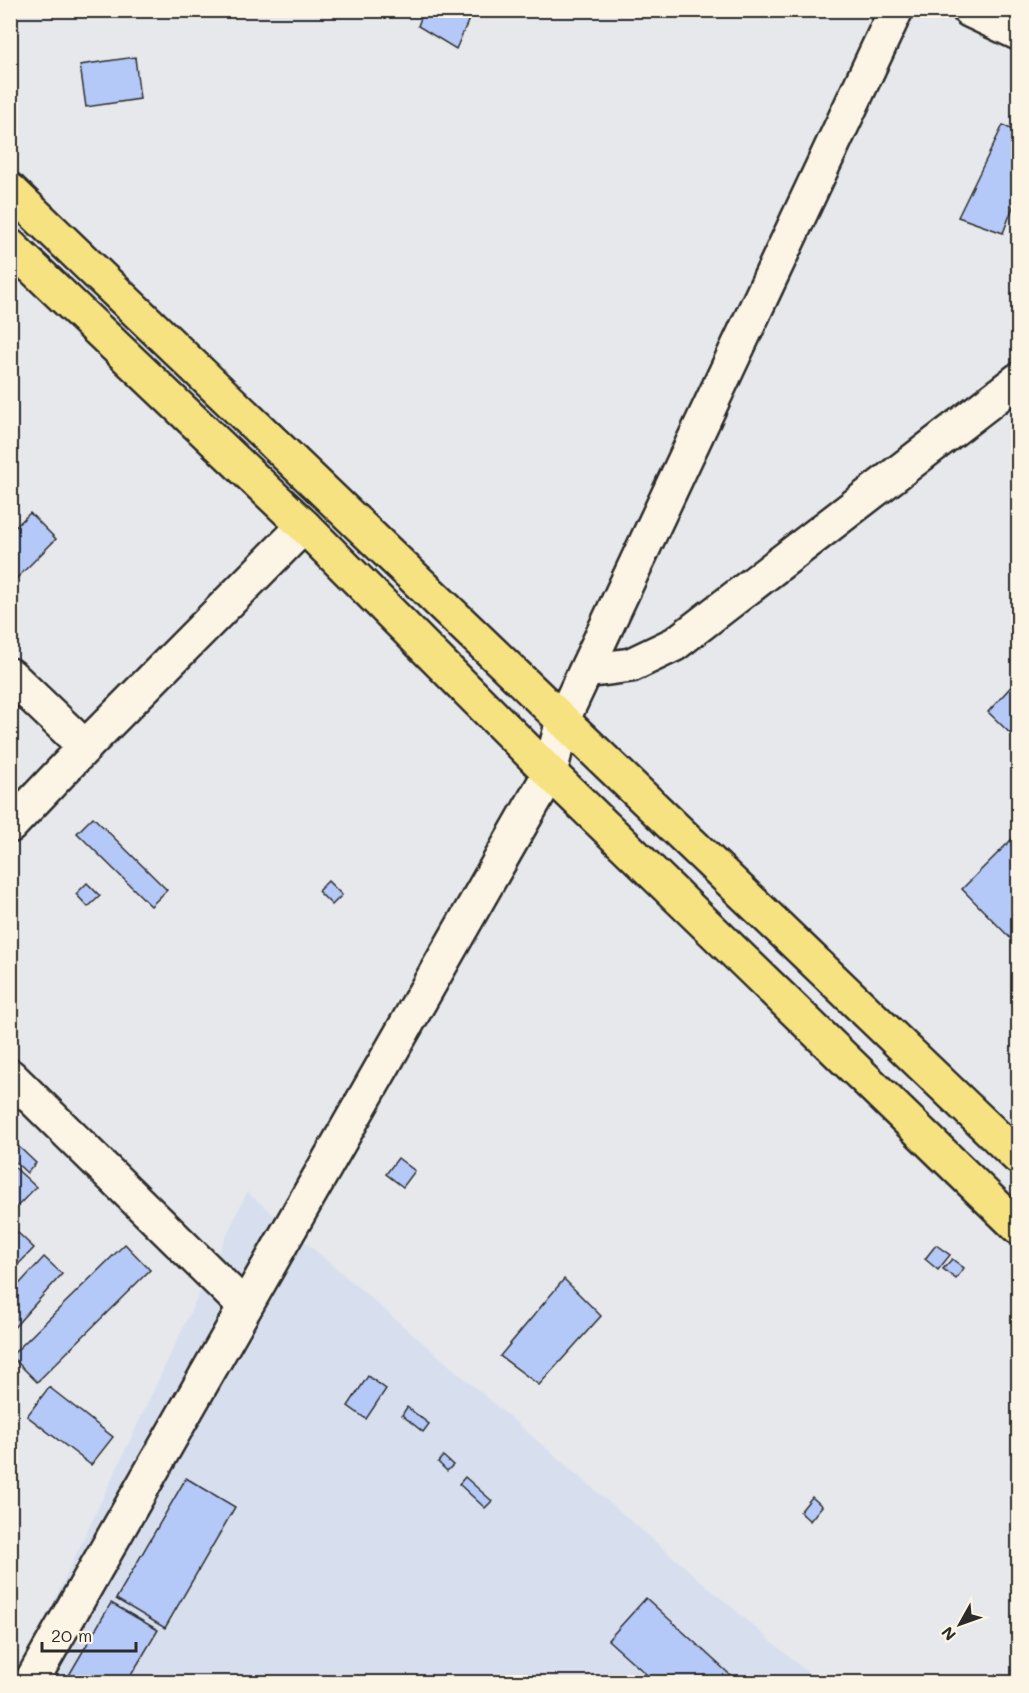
<svg xmlns="http://www.w3.org/2000/svg" width="1029" height="1693" font-family="Mali,sans-serif">
<style>
.built{fill:#d7dfef}
.building{fill:#b4c9f8;stroke:#2b2b2b;stroke-width:1.5}
.lines{fill:none;stroke-linecap:round;stroke-linejoin:round}
.minor-casing{stroke:#2b2b2b;stroke-width:38}
.primary-casing{stroke:#2b2b2b;stroke-width:38}
.minor{stroke:#fcf5e5;stroke-width:33}
.primary{stroke:#f7e281;stroke-width:33}
</style>
<rect width="100%" height="100%" fill="#e6e8eb"/>
<filter id="ink" filterUnits="userSpaceOnUse"><feTurbulence type="fractalNoise" baseFrequency=".0167" numOctaves="2"/><feDisplacementMap in="SourceGraphic" scale="12" xChannelSelector="R" yChannelSelector="G"/><feConvolveMatrix kernelMatrix="1 2 1 2 8 2 1 2 1" color-interpolation-filters="sRGB"/></filter>
<g filter="url(#ink)">
<polygon class="built" points="247,1192 819,1682 16,1682"/>
<g class="building">
<polygon points="424,10 473,10 456,49 418,26"/>
<polygon points="135,57 140,99 86,107 80,65"/>
<polygon points="1003,125 1018,133 1018,194 1003,233 958,217"/>
<polygon points="30,513 56,539 10,585 10,532"/>
<polygon points="1018,679 1018,741 988,712"/>
<polygon points="93,817 167,890 151,906 77,833"/>
<polygon points="1017,834 1018,835 1018,946 962,889"/>
<polygon points="328,881 342,895 332,905 318,891"/>
<polygon points="87,883 100,896 88,907 76,894"/>
<polygon points="17,1145 36,1163 27,1173 10,1157 10,1152"/>
<polygon points="398,1158 415,1171 403,1187 386,1174"/>
<polygon points="10,1163 36,1187 10,1214"/>
<polygon points="14,1229 34,1248 10,1273 10,1232"/>
<polygon points="125,1244 150,1270 37,1382 11,1356"/>
<polygon points="936,1245 950,1255 938,1270 925,1259"/>
<polygon points="44,1257 62,1274 10,1332 10,1294"/>
<polygon points="952,1259 964,1268 956,1279 943,1269"/>
<polygon points="564,1279 601,1316 539,1385 500,1356"/>
<polygon points="368,1376 386,1389 366,1419 348,1406"/>
<polygon points="49,1387 113,1437 91,1465 27,1416"/>
<polygon points="407,1407 429,1424 423,1432 402,1415"/>
<polygon points="443,1456 453,1465 447,1471 438,1462"/>
<polygon points="465,1477 492,1501 485,1508 459,1484"/>
<polygon points="186,1478 235,1507 165,1628 116,1599"/>
<polygon points="812,1497 822,1506 810,1521 800,1512"/>
<polygon points="646,1598 738,1682 655,1682 608,1640"/>
<polygon points="111,1603 158,1630 127,1682 65,1682"/>
</g>
<g class="lines">
<g class="minor-casing">
<g id="minor">
<polyline points="969,10 1018,33"/>
<polyline points="586,671 631,665 675,644 1018,380"/>
<polyline points="10,675 85,747"/>
<polyline points="10,826 85,747 304,526"/>
<polyline points="10,1076 245,1307"/>
<polyline points="31,1682 550,773 563,719 896,10"/>
</g>
</g>
<g class="primary-casing">
<g id="primary">
<polyline points="10,190 1018,1157"/>
<polyline points="10,246 304,526 550,773 1018,1227"/>
</g>
</g>
<use href="#minor" class="minor"/>
<use href="#primary" class="primary"/>
</g>
</g>
<rect width="1029" height="1693" fill="none" stroke="#fcf5e5" stroke-width="36"/>
<rect x="18" y="18" width="993" height="1657" fill="none" stroke="#2b2b2b" stroke-width="2" filter="url(#ink)"/>
<g transform="translate(960 1624) rotate(230)" stroke="#fcf5e5" stroke-width="4.5" paint-order="stroke">
<path d="M0-4.5L10 22L0 15L-10 22Z" fill="#2b2b2b"/>
<text y="-9" font-size="16" font-weight="bold" text-anchor="middle" fill="#2b2b2b">N</text>
</g>
<path d="M42 1642v9h94v-9" fill="none" stroke="#2b2b2b" stroke-width="3"/>
<text x="51" y="1642" font-size="18" fill="#2b2b2b" stroke="#fcf5e5" stroke-width="4.5" paint-order="stroke">20 m</text>
</svg>
